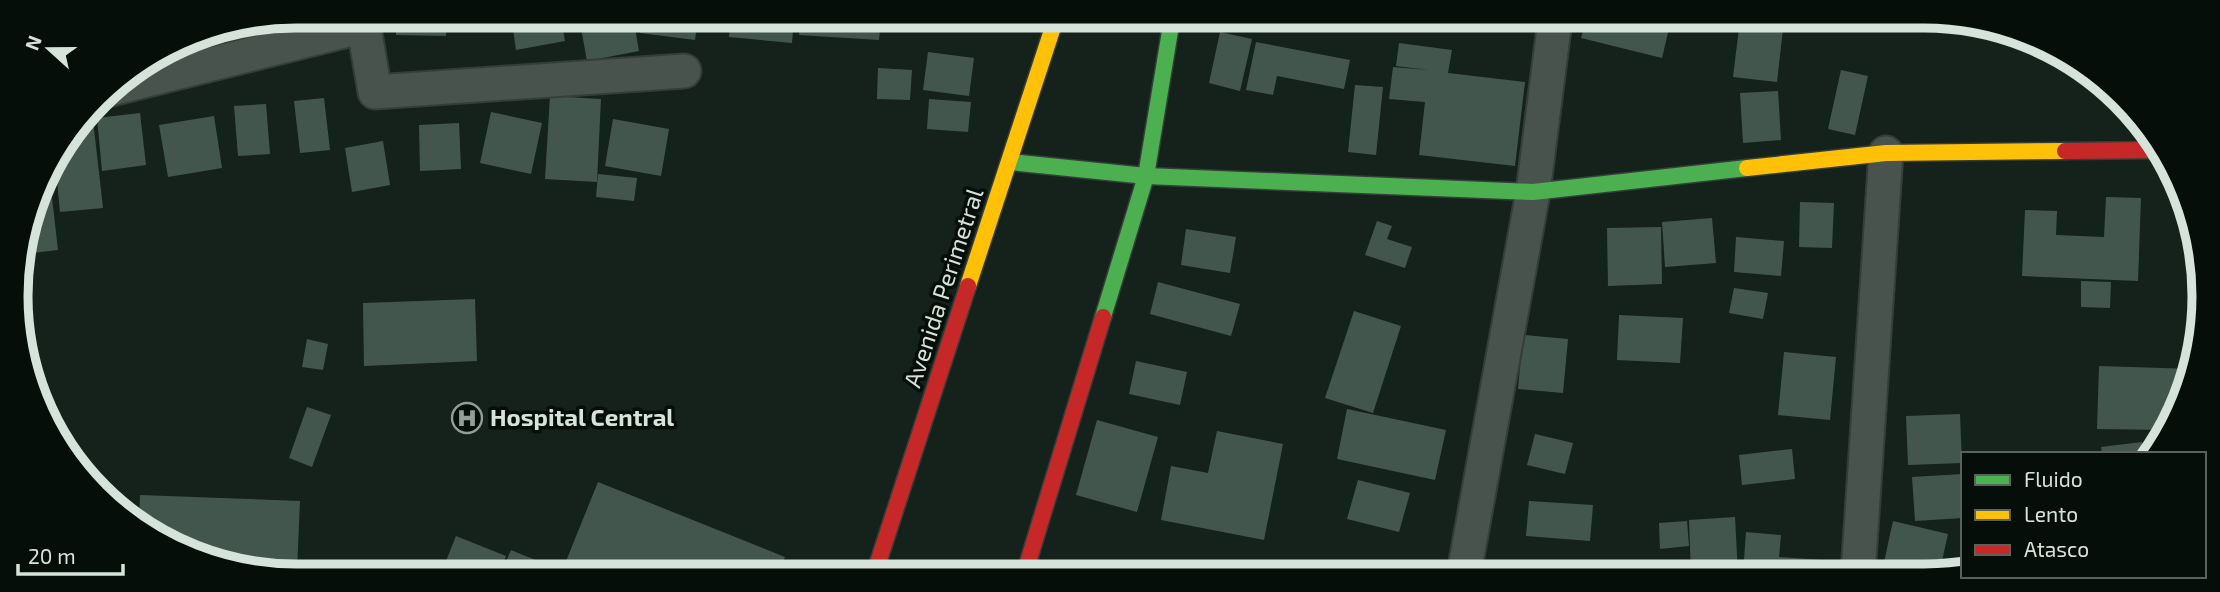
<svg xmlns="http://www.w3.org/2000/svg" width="2220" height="592" font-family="'Exo 2',sans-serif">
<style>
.building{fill:#43564d}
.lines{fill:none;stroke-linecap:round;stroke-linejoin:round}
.street-casing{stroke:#343e38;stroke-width:37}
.fast-casing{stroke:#343e38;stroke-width:19}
.slow-casing{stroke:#343e38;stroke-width:19}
.jam-casing{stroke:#343e38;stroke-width:19}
.street{stroke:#49534e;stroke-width:33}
.fast{stroke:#4caf50;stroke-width:16}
.slow{stroke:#ffc107;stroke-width:16}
.jam{stroke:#c62828;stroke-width:16}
.labels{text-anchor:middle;stroke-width:7;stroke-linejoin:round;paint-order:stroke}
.street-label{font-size:24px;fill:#d5e3da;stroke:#050e09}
.poi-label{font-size:24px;font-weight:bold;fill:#d5e3da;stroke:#050e09;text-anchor:start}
.rim{fill:none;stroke:#d5e3da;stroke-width:9}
</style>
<rect width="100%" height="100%" fill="#15221c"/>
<g class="building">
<polygon points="396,16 447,16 446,36 396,35"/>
<polygon points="511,16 561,17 565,41 516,50"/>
<polygon points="579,17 633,17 639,51 587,61"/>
<polygon points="642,17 698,17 695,40 640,33"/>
<polygon points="731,17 794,17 792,43 729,37"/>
<polygon points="800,17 881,18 879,40 799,35"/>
<polygon points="1586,20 1671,20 1662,58 1581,38"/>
<polygon points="1740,20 1784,20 1777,82 1733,77"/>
<polygon points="1220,32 1252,39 1240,91 1209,83"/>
<polygon points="1256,42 1350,60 1344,89 1277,76 1273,95 1246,90"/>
<polygon points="1399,43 1452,50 1448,73 1525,82 1515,166 1419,155 1425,102 1389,99 1393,67 1429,70 1396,66"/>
<polygon points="928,52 974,58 969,96 923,90"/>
<polygon points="878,68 912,70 910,100 877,99"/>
<polygon points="1841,70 1868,76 1855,135 1828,129"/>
<polygon points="1355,85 1383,87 1376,155 1348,152"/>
<polygon points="1778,91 1781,140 1743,143 1740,93"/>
<polygon points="550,96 601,99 597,182 545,179"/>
<polygon points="324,98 330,150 300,153 294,101"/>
<polygon points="929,99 971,102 968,132 927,129"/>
<polygon points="266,104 270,154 238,156 234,106"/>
<polygon points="491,112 542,123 531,174 480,163"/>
<polygon points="140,113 146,165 102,171 97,118"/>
<polygon points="214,116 222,168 168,177 159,125"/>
<polygon points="613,119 669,129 661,176 605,166"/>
<polygon points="93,120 103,208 60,212 55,159 84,121"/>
<polygon points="459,123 461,169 420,171 419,125"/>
<polygon points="383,141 390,185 352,192 345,148"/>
<polygon points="598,174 637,178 634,201 596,197"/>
<polygon points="51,189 58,250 23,254 40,190"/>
<polygon points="2106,197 2141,198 2138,281 2022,276 2025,210 2057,211 2056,235 2104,237"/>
<polygon points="1800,202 1834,203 1832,248 1799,247"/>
<polygon points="1712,218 1716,263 1665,267 1662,222"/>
<polygon points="1377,221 1392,226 1387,239 1412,247 1405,268 1365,255"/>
<polygon points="1661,227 1662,284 1608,286 1607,228"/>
<polygon points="1186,229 1236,237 1230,273 1181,265"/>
<polygon points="1736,237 1784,241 1781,276 1734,272"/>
<polygon points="2081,281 2111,282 2110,308 2081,307"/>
<polygon points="1158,282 1240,304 1231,336 1150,314"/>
<polygon points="1734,288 1768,293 1763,319 1729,313"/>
<polygon points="475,299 477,361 364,366 363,303"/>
<polygon points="1354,311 1401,326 1373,413 1325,398"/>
<polygon points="1619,315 1683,318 1680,363 1617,360"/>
<polygon points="1523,335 1568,339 1563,393 1518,389"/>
<polygon points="307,339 328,344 323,370 302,367"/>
<polygon points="1784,352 1836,357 1830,420 1778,415"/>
<polygon points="1136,361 1187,372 1180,405 1129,394"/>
<polygon points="2099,366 2193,369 2175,420 2168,430 2097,429"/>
<polygon points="307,407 331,415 312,467 289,458"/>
<polygon points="1347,409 1446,430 1435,480 1337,459"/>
<polygon points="1960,414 1962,463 1908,465 1906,416"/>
<polygon points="1097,420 1158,437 1137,512 1076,495"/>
<polygon points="1217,431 1283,444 1264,540 1161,520 1171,466 1208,473"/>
<polygon points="1535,434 1573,443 1565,474 1527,465"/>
<polygon points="2142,442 2144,454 2102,454 2101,447"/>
<polygon points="1792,449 1795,479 1742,485 1739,455"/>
<polygon points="1963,474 1963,518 1915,521 1912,477"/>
<polygon points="1358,480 1410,493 1399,532 1347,519"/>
<polygon points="598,482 785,557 779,572 502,571 511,550 562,571"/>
<polygon points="140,495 300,501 297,571 242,571 156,538 139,524"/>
<polygon points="1529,501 1593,505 1590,541 1526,536"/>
<polygon points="1735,517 1738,574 1691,573 1689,520"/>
<polygon points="1687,521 1689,546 1660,549 1659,523"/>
<polygon points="1893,521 1948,534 1939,574 1884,562"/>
<polygon points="1746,532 1781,535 1779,557 1823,560 1822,574 1743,574"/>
<polygon points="456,536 506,556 500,571 442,571"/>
</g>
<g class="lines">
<g class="street-casing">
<g id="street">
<polyline points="362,16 375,92 684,71"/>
<polyline points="107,90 364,26"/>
<polyline points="1464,573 1533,192 1555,20"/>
<polyline points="1858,574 1886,153"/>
</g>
</g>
<g class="fast-casing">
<g id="fast">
<polyline points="1010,162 1146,176 1533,192 1747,168"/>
<polyline points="1103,317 1146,176 1172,19"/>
</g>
</g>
<g class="slow-casing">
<g id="slow">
<polyline points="1747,168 1886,153 2065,151"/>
<polyline points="968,286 1056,18"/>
</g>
</g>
<g class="jam-casing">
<g id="jam">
<polyline points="2065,151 2161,150"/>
<polyline points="875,572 968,286"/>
<polyline points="1025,572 1103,317"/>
</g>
</g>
<use href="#street" class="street"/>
<use href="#fast" class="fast"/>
<use href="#slow" class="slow"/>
<use href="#jam" class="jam"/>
</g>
<defs>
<g id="hospital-ring" transform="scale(1.575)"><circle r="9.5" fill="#050e09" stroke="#929f98" stroke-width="1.5"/><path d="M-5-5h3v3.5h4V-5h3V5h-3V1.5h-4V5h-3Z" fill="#929f98"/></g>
</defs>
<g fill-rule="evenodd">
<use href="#hospital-ring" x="467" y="418"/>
</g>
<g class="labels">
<g class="street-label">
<text transform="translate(944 288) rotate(-72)" y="8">Avenida Perimetral</text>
</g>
<g class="poi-label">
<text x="490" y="426">Hospital Central</text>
</g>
</g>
<path d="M0 0H2220V592H0ZM296 28H1924A268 268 0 0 1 2192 296V296A268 268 0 0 1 1924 564H296A268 268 0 0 1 28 296V296A268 268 0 0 1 296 28Z" fill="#050e09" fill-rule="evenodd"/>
<path class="rim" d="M296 28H1924A268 268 0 0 1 2192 296V296A268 268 0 0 1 1924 564H296A268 268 0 0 1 28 296V296A268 268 0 0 1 296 28Z"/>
<rect x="1961" y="452" width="245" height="126" fill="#050e09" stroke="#58635d" stroke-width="2"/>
<rect x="1975" y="475" width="35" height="10" fill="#4caf50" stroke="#58635d" stroke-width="2"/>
<text x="2024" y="487" font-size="21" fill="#d5e3da">Fluido</text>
<rect x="1975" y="510" width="35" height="10" fill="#ffc107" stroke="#58635d" stroke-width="2"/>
<text x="2024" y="522" font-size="21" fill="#d5e3da">Lento</text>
<rect x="1975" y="545" width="35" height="10" fill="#c62828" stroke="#58635d" stroke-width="2"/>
<text x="2024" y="557" font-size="21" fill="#d5e3da">Atasco</text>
<g transform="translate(49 49) rotate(291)" stroke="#050e09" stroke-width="5" paint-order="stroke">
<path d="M0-5L12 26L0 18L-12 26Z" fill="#d5e3da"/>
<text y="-10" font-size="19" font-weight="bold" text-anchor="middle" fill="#d5e3da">N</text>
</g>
<path d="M18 564v10h105v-10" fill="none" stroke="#d5e3da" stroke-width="3.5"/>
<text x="28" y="564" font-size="21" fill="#d5e3da" stroke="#050e09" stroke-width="5" paint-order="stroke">20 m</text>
</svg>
